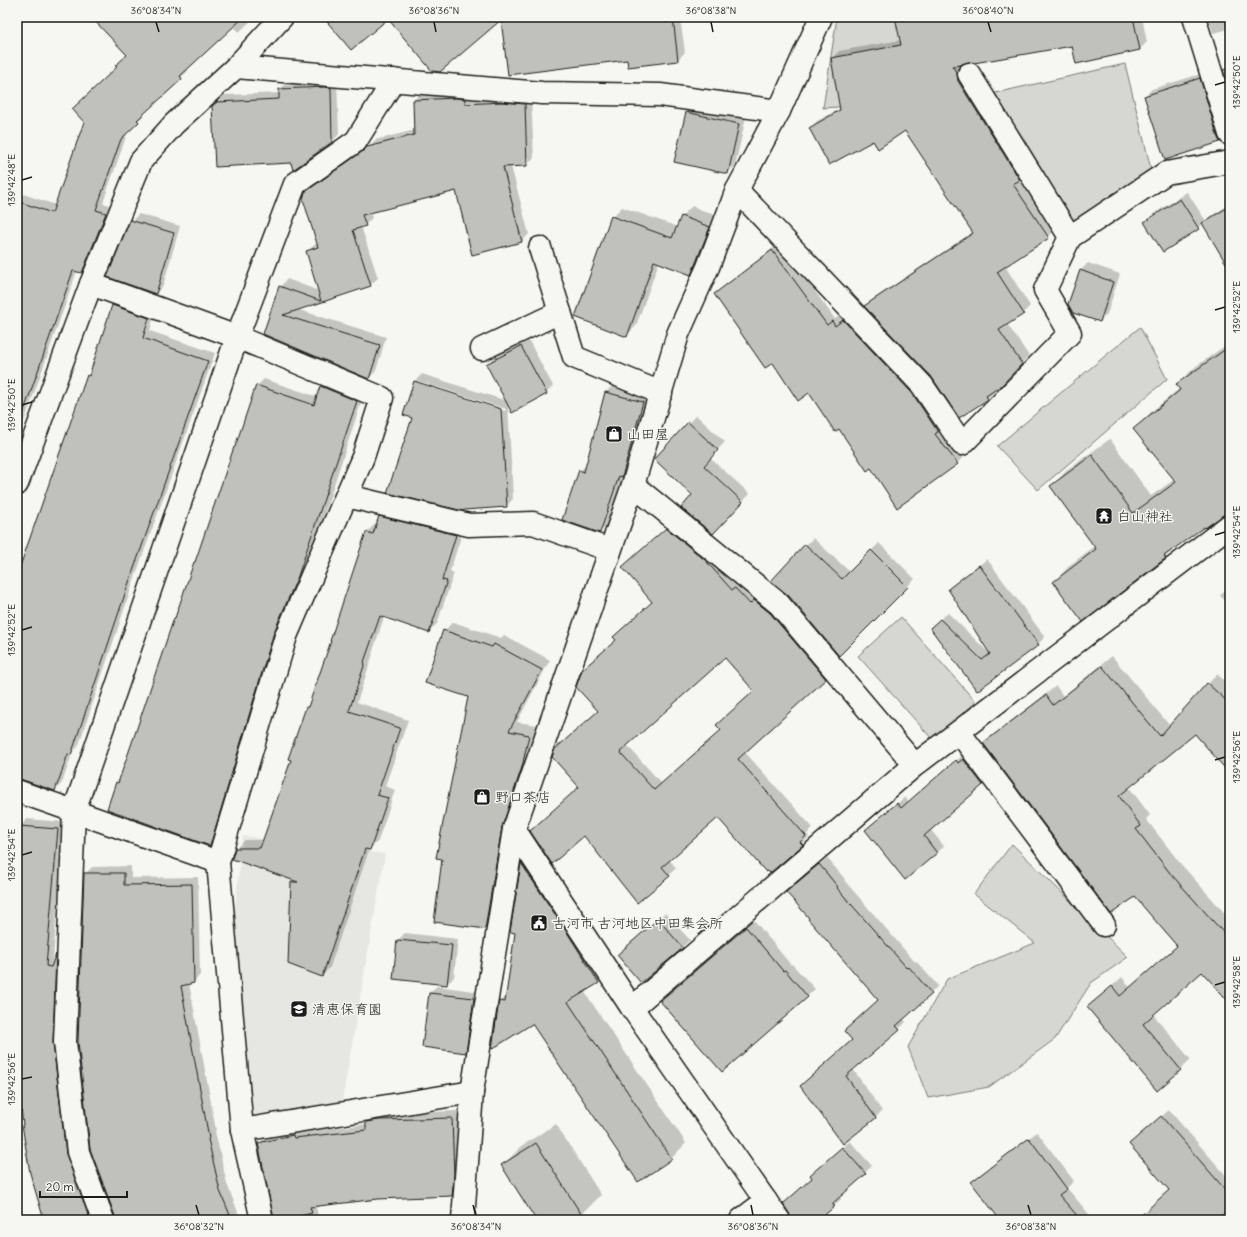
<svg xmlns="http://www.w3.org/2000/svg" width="1247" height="1237" font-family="Delius,'Klee One',sans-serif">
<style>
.built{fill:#e6e6e2}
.green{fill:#d6d6d2;stroke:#797977}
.shadow{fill:#0003;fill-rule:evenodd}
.building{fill:#c0c0bd;stroke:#1c1c1c;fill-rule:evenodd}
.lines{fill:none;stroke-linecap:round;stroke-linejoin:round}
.minor-casing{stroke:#1c1c1c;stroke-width:25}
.tertiary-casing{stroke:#1c1c1c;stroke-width:25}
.minor{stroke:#f6f6f2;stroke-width:22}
.tertiary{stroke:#f6f6f2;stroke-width:22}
.ticks{fill:none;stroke:#1c1c1c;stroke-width:1.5}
.labels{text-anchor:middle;stroke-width:3;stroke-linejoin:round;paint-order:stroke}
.poi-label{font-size:14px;fill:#1c1c1c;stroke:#f6f6f2;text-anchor:start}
.neatline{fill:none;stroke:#1c1c1c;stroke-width:1.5}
.ticks-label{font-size:10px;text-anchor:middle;fill:#1c1c1c}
</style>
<rect width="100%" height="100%" fill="#f6f6f2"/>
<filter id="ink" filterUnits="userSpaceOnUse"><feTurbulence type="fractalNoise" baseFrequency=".025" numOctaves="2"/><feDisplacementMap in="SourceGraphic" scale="8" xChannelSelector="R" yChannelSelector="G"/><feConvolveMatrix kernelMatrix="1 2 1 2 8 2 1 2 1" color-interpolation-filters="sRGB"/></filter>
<g filter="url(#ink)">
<polygon class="built" points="243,836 385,854 342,1101 249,1119 234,917"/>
<g class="green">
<polygon points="837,17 1009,17 942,100 823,108"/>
<polygon points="1125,64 1152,173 1071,223 995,93"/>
<polygon points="1140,327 1167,379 1038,490 997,446"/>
<polygon points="901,617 976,702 933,740 858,656"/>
<polygon points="1012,844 1128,957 1091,983 1055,1039 989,1087 928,1098 908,1047 947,979 1035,943 974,894"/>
</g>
<g class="shadow">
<polygon points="93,17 255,17 239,32 233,26 187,69 188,71 144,113 145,114 128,131 103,203 113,206 89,265 82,272 77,271 17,442 17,192 56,205 118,67 128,55"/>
<polygon points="324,17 680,17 685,52 678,60 628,66 628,59 502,18"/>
<polygon points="778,17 786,17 783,20"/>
<polygon points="896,17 1142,17 1147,42 1140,49 1072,45 968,61 962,63 1055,230 1048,237 1005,266 1030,306 1023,313 1007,324 1029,356 1000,386 994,389 995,391 988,398 960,417 932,376 866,306 873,299 973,232 905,130 873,140 810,128 817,121 841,108 832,58 839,51 901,40"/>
<polygon points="1208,17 1230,17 1230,29 1213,33"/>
<polygon points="1207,72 1227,134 1220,141 1165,158 1145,96 1152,89"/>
<polygon points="337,81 339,134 332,142 292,162 213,106 225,95 280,93 280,89 287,82"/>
<polygon points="421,93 531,97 534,158 527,165 511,166 529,234 522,241 473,254 457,190 370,212 372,218 365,225 361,226 378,278 370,285 296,309 386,337 376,371 369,378 264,334 280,287 287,279 319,291 307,252 314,245 318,243 306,193 314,185 371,145 375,140 415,130 414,100"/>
<polygon points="694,105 746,117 735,166 727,173 687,112"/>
<polygon points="1187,192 1206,221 1211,216 1230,204 1230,268 1204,223 1198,228 1164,251 1145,222 1152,215"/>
<polygon points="692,206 719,217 700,264 690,274 659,262 636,326 626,336 612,217 622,207 678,227 682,216"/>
<polygon points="139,214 180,226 163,286 156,293 131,221"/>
<polygon points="780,243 835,319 840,315 843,319 851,314 965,456 957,463 897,507 871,467 809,392 773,362 716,294 723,287"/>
<polygon points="1088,263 1120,274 1107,314 1100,321 1081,270"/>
<polygon points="120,298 155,311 150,331 215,353 134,580 78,747 73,751 62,783 55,790 17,764 17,578 88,376 90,374 113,306"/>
<path d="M528,339L553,386L546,393L508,403L513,499L506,506L413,417L415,381L422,374L507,401L487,365L494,357ZM418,381L506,409L505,411L418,383Z"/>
<polygon points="1230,342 1230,509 1204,525 1177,546 1165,557 1054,582 1071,564 1095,546 1052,486 1069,468 1110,439 1151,496 1175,479 1134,429 1152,411 1180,388 1177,384 1195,367"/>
<polygon points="264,379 318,397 321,386 328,379 364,394 217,838 210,845 117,783 120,779 175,618 176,616 195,562 196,560 257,386"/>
<polygon points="613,385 650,395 629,468 624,474 607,525 600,532 580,471 587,464 606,392"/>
<polygon points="696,415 725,442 710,458 750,494 720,526 693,495 655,458"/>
<polygon points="388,509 464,527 450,571 454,573 437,624 428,632 384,617 372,654 373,654 357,702 408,720 385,786 395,790 378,841 369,850 330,967 322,976 292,883 295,880 236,848 245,840 264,840 292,759 307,707 310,704 332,640 331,640 367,532 375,524 377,524 380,517"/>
<path d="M674,522L742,582L833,672L744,751L813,828L807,834L809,837L802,844L718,816L669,859L676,868L669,875L580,787L617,640L653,602L623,567ZM725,656L755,690L722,730L662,784L627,745Z"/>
<polygon points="813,538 850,572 879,543 915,579 839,654 806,545"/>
<polygon points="987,559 1045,637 1038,644 977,690 938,621 948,613 991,655 949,589 957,582"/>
<polygon points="1230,584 1230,605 1220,596"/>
<polygon points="453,622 501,638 504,635 550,660 517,722 537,725 494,919 485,928 469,696 444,631"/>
<polygon points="1112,656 1170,726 1217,674 1230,686 1230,773 1195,733 1129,787 1150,815 1146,819 1180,863 1230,919 1230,988 1202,970 1153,1014 1191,1060 1157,1089 1089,1007 1122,977 1130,987 1178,945 1135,896 985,743 994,734 1056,686 1063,696"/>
<polygon points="964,754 989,777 930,829 944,846 937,853 866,830 905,797 909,802"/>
<polygon points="27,819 64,822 53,959 55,959 57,954 63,948 59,1036 100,1220 42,1220 41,1212 42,1211 17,1057 17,860 20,826"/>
<polygon points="536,849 613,968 598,982 584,991 686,1143 672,1158 638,1181 533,1022 500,1002 507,995 516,932 511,931 522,863"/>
<polygon points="827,858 845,879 844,880 915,962 916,961 938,986 903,1018 906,1022 899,1029 853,1069 882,1111 875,1118 802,1086 853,1039 879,1000 810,918 795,885"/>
<polygon points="131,866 131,878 198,877 200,975 193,983 189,983 216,1130 215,1131 227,1184 241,1220 116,1220 85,874 92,867"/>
<polygon points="665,913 690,940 642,982 626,948"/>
<polygon points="754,920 791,965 792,964 815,989 777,1024 661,1001"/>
<polygon points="405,933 458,939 454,977 447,984 394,979 398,940"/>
<polygon points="437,986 481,992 472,1045 465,1052 429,993"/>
<polygon points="1169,1110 1230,1180 1230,1207 1215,1220 1136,1220 1170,1190 1138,1137"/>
<polygon points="459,1111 460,1167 459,1188 452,1195 378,1198 319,1205 316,1207 319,1220 275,1220 259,1144 266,1136 300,1129 301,1132 367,1124 374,1115 386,1113"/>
<polygon points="556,1124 601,1195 581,1215 573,1220 537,1220 502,1166 523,1145"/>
<polygon points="1037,1132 1074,1181 1067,1188 1094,1220 1002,1220 973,1182 980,1175"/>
<polygon points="850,1141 872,1166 839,1196 841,1199 818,1220 792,1220 790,1213 819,1168"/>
</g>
<g class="building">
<polygon points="91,17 244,17 180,76 182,79 137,120 139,122 121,139 96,210 106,213 82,273 73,271 21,419 17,418 17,201 52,213 84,122 72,109 117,67 115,66 127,55"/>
<polygon points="323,17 673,17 678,61 628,67 627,60 508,75 501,20 440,72 432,71 388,19 351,50"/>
<polygon points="895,17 1133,17 1140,50 1076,64 1072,46 974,63 968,62 961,65 952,66 957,73 958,81 1020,180 1013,184 1049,238 997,272 1024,314 999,330 1022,364 1001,386 986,396 988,399 987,400 959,418 931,376 864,306 973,233 905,131 878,149 873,141 829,165 809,128 840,110 831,58 901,45"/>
<polygon points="1230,68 1230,92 1223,70"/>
<polygon points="1200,78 1218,138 1220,142 1165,160 1144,96"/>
<polygon points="325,87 331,88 332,142 293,170 291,163 215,167 212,106 217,102 279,99 279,89"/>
<polygon points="456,98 465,99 465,104 502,102 525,104 527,166 503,167 522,242 472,255 456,191 362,215 366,226 353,230 371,286 283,315 380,345 369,379 263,334 279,286 321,301 306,251 318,247 303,199 305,192 363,151 367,147 414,135 413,100"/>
<polygon points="686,112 739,124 728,174 674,162"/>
<polygon points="1180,199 1199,229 1163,252 1144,222"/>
<polygon points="1230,206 1230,270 1202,223"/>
<polygon points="611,216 672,238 681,216 710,227 691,275 654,261 627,337 575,317"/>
<polygon points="130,220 174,233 156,294 107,277"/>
<polygon points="772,250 827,325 832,321 835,326 843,320 912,393 938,432 935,434 958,464 897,508 871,468 867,471 839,429 835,432 809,393 798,401 773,363 765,368 714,294"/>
<polygon points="1080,270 1113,282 1100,322 1073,313 1068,304"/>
<polygon points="112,305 149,318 143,338 208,361 127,588 71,755 68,754 55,791 17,778 17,575 87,375 89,376"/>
<polygon points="521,346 547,394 512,413 486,364"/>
<polygon points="1230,346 1230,511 1205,528 1204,527 1164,556 1166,558 1083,622 1053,582 1096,549 1050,486 1092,455 1133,513 1176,482 1133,429 1180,390 1176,384"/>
<polygon points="414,381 501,409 507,507 464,510 463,511 387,493 412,418 403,415"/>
<polygon points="256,385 314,405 320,386 357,401 298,576 274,632 210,846 107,809 116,782 118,783 137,728 174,618 175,618 194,562 195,562 234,447 235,447"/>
<polygon points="605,392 643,402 622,477 619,476 600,533 562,520 579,470 584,472"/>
<polygon points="688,422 718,450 704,466 743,502 713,534 681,508 692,495 654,459"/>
<polygon points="379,516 456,535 442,580 447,581 429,633 380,616 364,662 365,663 349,711 400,728 377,795 388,798 370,850 365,849 322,977 288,964 291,882 298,882 232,859 235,848 260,848 291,760 288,759 306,707 308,707 331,641 330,641 366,532 373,534"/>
<path d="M666,528L705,560L732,590L735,588L750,604L754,600L770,613L826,679L738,759L806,836L800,842L803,845L770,873L768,871L766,872L718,818L662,867L670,876L637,903L584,836L552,864L530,831L579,787L552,757L555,749L598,711L576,687L582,670L616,640L613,637L652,602L622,567ZM725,658L754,691L716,725L721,730L654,790L620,752Z"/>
<polygon points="805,544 842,579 871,550 908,587 839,656 789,596 771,581"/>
<polygon points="979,565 1039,645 977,691 930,628 940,619 982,660 990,654 948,589"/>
<polygon points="443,630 492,647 494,644 542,670 509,731 529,735 522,767 502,827 485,929 434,922 442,859 436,858 468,697 425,683"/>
<polygon points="1102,666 1160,736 1207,683 1230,704 1230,774 1195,734 1119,796 1141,826 1136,829 1170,873 1230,940 1230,1003 1202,972 1143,1024 1181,1070 1157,1091 1087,1007 1112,986 1120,996 1177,946 1135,897 1111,914 983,743 1046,695 1053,705"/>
<polygon points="963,759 983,785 924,836 937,853 905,880 865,830 897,803 901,808 956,760 958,763"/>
<polygon points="19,826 58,829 46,966 51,967 56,954 53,1043 66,1154 90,1220 44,1220 30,1173 22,1125 23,1125 17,1070 17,849"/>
<polygon points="521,863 570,937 599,983 568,1002 672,1159 638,1182 532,1024 492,1049 499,1001 505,1002 515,933 510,932"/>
<polygon points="819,864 838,887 837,888 907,968 909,967 932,994 896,1026 900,1030 846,1076 876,1118 843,1144 800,1086 852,1040 844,1031 878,1000 808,919 809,918 786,892"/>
<polygon points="84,873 124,873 124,885 192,884 194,983 181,986 209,1138 208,1139 220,1191 230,1215 217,1220 115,1220 115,1216 90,1149 78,1042"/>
<polygon points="658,919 683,948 641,983 617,955"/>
<polygon points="746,927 783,971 785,970 808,997 722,1072 660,1001"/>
<polygon points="397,940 452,945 447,985 393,979"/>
<polygon points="429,993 474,998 466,1053 422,1047"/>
<polygon points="1161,1116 1230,1195 1230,1208 1216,1220 1136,1220 1169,1190 1129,1144"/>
<polygon points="452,1118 454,1175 452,1196 378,1199 310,1207 312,1213 284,1220 274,1220 258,1143 293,1135 294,1138 366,1130 366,1122 379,1120"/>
<polygon points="1029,1138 1067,1189 1059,1195 1081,1220 1000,1220 971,1182"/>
<polygon points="536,1143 585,1220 536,1220 501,1165"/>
<polygon points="842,1147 866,1174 832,1204 835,1206 819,1220 791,1220 789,1213 783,1204 812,1178 810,1175"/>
</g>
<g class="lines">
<g class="minor-casing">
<g id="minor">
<polyline points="1194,17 1230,134"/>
<polyline points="737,190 922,385 962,444 1070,333 1045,290 1070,237 969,74"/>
<polyline points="1070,237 1166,173 1230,162"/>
<polyline points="540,248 574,357 661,393"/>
<polyline points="482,349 560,312"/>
<polyline points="633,485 779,604 915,765"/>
<polyline points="347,496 469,525 533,523 610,550"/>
<polyline points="959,732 1104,925"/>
<polyline points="17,791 218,862"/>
<polyline points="514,829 632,1008 779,1220"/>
<polyline points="632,1008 915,765 1230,525"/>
<polyline points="242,1130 472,1092"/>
<polyline points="103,1220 78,1152 65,1042 74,811 237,337 295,184 356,141 394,80"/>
<polyline points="262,1220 242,1130 218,862 286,636 363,457 382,398 237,337 91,284 141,161 174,124 236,67 282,17"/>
<polyline points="463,1220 472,1092 514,829 633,485 678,334 708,267 737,190 779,111 821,17"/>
<polyline points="741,1220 766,1201"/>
</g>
</g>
<g class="tertiary-casing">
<g id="tertiary">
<polyline points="236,67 542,93 660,95 779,111"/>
<polyline points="17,484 91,284"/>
</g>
</g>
<use href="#minor" class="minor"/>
<use href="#tertiary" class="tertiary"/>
</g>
</g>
<path class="ticks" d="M156,22L159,32M434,22L436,32M711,22L713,32M988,22L991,32M1215,85L1225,82M22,180L32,177M1215,310L1225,307M22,405L32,402M1215,535L1225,532M22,630L32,627M1215,760L1225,757M22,855L32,852M1215,985L1225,982M22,1079L32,1077M196,1205L199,1215M473,1205L476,1215M751,1205L753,1215M1028,1205L1031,1215"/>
<defs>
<g id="shop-square" transform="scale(0.9)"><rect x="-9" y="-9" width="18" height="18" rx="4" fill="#1c1c1c" stroke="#f6f6f2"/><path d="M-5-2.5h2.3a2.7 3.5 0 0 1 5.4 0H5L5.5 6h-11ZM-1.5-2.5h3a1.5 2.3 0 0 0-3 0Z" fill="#fff"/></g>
<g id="temple-square" transform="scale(0.9)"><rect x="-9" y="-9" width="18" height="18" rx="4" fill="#1c1c1c" stroke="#f6f6f2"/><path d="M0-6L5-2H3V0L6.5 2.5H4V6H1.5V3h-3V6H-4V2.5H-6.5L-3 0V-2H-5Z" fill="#fff"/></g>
<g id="civic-square" transform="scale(0.9)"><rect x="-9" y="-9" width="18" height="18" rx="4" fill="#1c1c1c" stroke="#f6f6f2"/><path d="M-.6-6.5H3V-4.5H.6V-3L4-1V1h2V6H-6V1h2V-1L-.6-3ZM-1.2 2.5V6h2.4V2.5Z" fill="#fff"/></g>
<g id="school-square" transform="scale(0.9)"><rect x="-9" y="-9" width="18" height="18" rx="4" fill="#1c1c1c" stroke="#f6f6f2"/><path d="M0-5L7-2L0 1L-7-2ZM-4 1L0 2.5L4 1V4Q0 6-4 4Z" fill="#fff"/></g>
</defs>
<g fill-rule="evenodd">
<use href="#shop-square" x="614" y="434"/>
<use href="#temple-square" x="1104" y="516"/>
<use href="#shop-square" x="482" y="797"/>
<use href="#civic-square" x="539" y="923"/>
<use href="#school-square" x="299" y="1009"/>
</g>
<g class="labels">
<g class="poi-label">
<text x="627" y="439">山田屋</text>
<text x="1117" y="521">白山神社</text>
<text x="495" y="802">野口茶店</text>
<text x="552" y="928">古河市 古河地区中田集会所</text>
<text x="312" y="1014">清恵保育園</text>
</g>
</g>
<rect width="1247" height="1237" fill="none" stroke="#f6f6f2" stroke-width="44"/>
<path d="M40 1191v6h87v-6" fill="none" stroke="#1c1c1c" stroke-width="2"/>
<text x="46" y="1191" font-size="12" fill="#1c1c1c" stroke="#f6f6f2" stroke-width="3" paint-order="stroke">20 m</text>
<rect x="22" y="22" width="1203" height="1193" class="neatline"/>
<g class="ticks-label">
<text x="156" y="14">36°08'34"N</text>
<text x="434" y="14">36°08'36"N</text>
<text x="711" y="14">36°08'38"N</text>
<text x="988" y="14">36°08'40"N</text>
<text transform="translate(1236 82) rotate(-90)" y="4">139°42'50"E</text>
<text transform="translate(11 180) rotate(-90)" y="4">139°42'48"E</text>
<text transform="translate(1236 307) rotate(-90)" y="4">139°42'52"E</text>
<text transform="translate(11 405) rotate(-90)" y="4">139°42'50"E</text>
<text transform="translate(1236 532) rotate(-90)" y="4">139°42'54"E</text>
<text transform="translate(11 630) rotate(-90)" y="4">139°42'52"E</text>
<text transform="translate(1236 757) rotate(-90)" y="4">139°42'56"E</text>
<text transform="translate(11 855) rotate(-90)" y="4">139°42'54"E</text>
<text transform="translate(1236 982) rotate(-90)" y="4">139°42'58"E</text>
<text transform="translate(11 1079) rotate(-90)" y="4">139°42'56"E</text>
<text x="199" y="1230">36°08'32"N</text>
<text x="476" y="1230">36°08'34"N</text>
<text x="753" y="1230">36°08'36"N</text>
<text x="1031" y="1230">36°08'38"N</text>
</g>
</svg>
